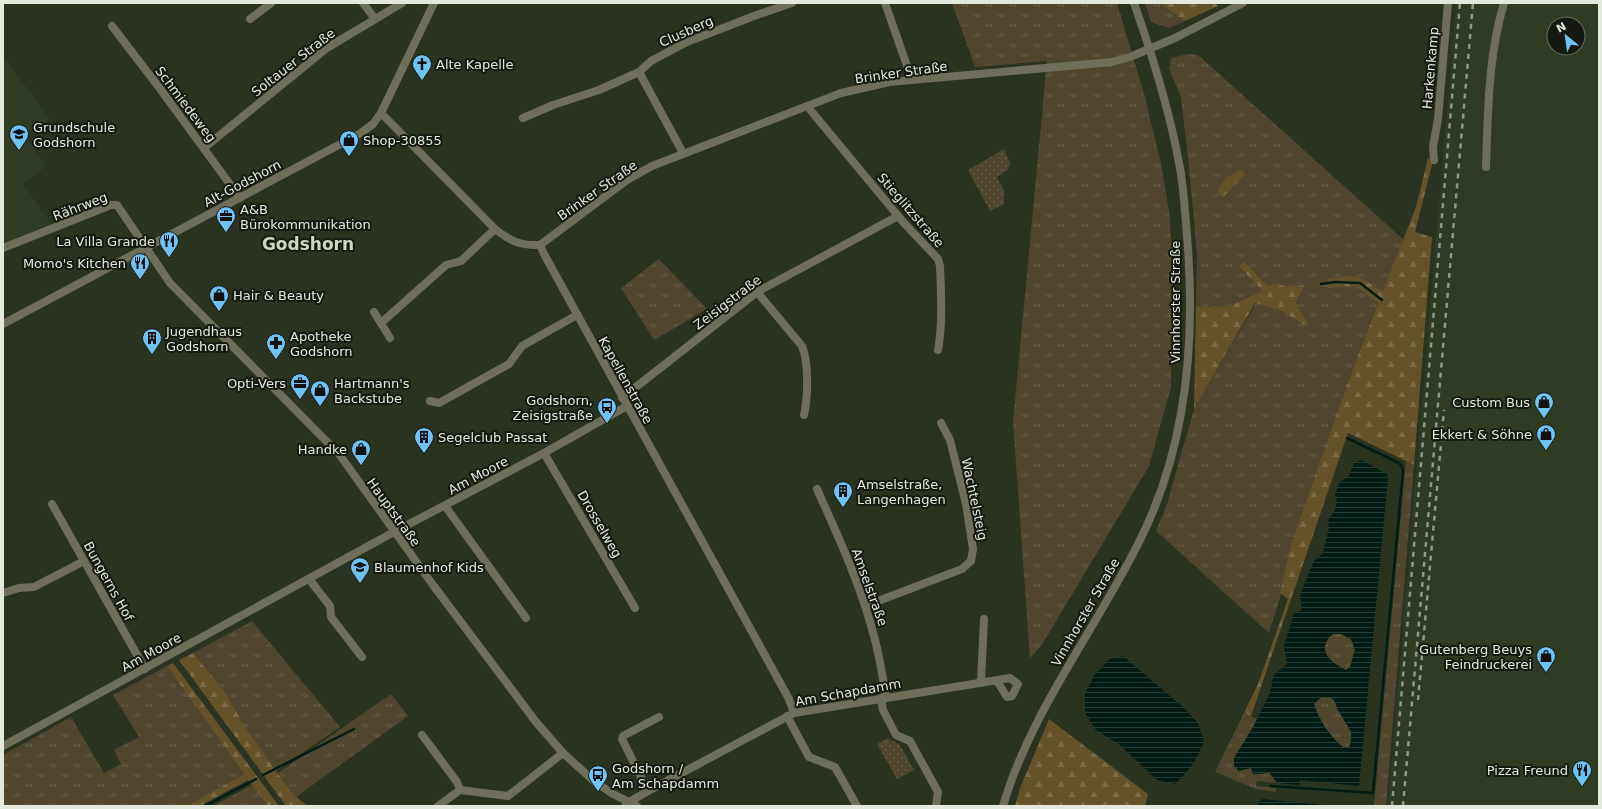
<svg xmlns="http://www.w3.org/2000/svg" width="1602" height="809" font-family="'DejaVu Sans',sans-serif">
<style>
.built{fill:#2f3c23;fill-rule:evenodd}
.grass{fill:url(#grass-tufts);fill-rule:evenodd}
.forest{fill:url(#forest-firs)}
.park{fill:url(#park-dots)}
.water{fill:url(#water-rules);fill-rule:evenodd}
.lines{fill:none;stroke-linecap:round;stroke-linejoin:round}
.stream{stroke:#001c14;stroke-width:2.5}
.minor{stroke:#6e6e5b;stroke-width:8}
.rail{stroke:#91998a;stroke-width:2.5;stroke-dasharray:5 5;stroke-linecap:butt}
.labels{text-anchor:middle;stroke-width:4;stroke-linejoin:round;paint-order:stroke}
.street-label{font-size:13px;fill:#e3e9dd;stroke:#151911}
.poi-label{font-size:13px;fill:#e3e9dd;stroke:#151911;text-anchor:start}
.district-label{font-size:17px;font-weight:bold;fill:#cbd8c0;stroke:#151911}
</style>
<defs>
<pattern id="grass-tufts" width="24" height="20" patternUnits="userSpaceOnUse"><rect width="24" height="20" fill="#50462e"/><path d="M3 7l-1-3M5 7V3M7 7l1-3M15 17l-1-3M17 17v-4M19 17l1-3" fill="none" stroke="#69614c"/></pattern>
<pattern id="forest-firs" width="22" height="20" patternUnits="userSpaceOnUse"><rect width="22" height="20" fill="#645328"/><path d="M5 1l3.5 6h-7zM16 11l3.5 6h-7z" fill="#7a6c47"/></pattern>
<pattern id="park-dots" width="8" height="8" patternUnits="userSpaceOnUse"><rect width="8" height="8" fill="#50462e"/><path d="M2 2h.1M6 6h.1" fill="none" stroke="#69614c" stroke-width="1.8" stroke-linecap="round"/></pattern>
<pattern id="water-rules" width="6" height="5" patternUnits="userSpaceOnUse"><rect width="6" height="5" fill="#001c14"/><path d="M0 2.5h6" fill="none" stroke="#253d36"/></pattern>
</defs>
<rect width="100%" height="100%" fill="#293320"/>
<g class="built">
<path d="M1456,3H1599V806H1388ZM1554,24H1578V48H1554Z"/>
<polygon points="3,56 50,119 25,136 47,166 23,183 51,224 3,244"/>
</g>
<g class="grass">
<polygon points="952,3 1117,3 1145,97 1161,164 1169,211 1173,261 1171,387 1149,466 1041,646 1030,658 1013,422 1047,61 975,67"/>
<polygon points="1145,3 1159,3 1185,21 1169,28 1151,22"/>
<path d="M1188,54L1198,55L1404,240L1383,291L1361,278L1328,288C1356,284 1356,284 1378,302L1354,366L1334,426L1269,633L1156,531L1167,504L1194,409L1256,303L1282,311L1307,326L1306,320L1296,303L1303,287L1267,285L1244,261L1239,266L1262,291L1230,306L1196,307L1197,254L1189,167L1181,97L1169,68L1171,58ZM1240,169L1246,174L1223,196L1217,191Z"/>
<polygon points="659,259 707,309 654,340 621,288"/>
<polygon points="1406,461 1414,465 1386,806 1374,806"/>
<polygon points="252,621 340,727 276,771 242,722 226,693 193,653"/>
<path d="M1333,634H1341L1351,639L1355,650L1350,667L1345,670C1330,662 1315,649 1333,634Z"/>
<polygon points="167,666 244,774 187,806 3,806 3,755 71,717 104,773 121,764 114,750 139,737 113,695"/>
<polygon points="391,694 408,716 296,797 278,773"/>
<path d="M1321,697H1330L1334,700L1338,710L1351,732V741L1349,747H1343C1330,737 1319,720 1313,704Z"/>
<polygon points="1244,713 1257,719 1253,727 1252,768 1253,774 1270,773 1277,783 1257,781 1256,786 1276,788 1276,792 1256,789 1215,772"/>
<polygon points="252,785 268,806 213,806"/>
</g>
<g class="forest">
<polygon points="1159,3 1215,3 1218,6 1185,21"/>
<path d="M1428,158L1433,161L1415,232L1432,237L1414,465L1348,433L1251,716L1244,713L1258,684L1288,599L1280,593L1292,542L1354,366L1378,303C1356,284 1356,284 1328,288L1327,279L1349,276L1361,278L1383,291L1416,207Z"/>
<polygon points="1240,169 1246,174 1223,197 1217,191 1225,179"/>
<polygon points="1244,261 1267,285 1304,286 1296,303 1306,320 1308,327 1282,311 1255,303 1194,409 1196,307 1230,306 1262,291 1239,266"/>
<polygon points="193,653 226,693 242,722 276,771 296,797 308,806 286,806 179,660"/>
<polygon points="173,663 279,806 268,806 248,780 200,806 187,806 244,774 167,666"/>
<polygon points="1049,719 1148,794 1145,806 1015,806 1020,788"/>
</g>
<g class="park">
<polygon points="1004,149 1010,163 1008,170 997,177 1004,191 1004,204 990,211 968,170"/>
<polygon points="888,738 900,745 914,770 897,779 877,744"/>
</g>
<g class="water">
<path d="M1361,460L1387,474L1388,478L1359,786L1300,780L1299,785L1277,783L1270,773L1253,774L1251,768L1239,771L1234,766V758L1253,727L1269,695L1274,675L1287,664L1284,646L1294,614L1302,610L1300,595L1314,561L1323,553L1329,528L1328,521L1335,510L1337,502L1335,494L1340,482L1349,476L1354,463ZM1333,634H1341L1351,639L1355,650L1350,667L1346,670C1329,662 1315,649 1333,634ZM1321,697H1330L1334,700L1338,710L1351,732V741L1349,747H1343C1330,737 1319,720 1314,704Z"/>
<path d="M1123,656L1184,708L1198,723L1204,742C1197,759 1189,771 1175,784L1157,780L1120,745L1096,730L1085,713V694L1094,675L1110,659Z"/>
<polygon points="1263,799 1334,806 1257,806 1258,802"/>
</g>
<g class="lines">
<g class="stream">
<polyline points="1321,284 1335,282 1360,283 1382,300"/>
<polyline points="263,775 354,729"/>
<polyline points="1271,786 1373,793 1403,472 1402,467 1399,463 1347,438"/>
<polyline points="205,806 256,779"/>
</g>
<g class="minor">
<polyline points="363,3 375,19"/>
<polyline points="885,3 912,80"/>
<polyline points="250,19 271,3"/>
<polyline points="112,26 161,90 240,198"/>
<polyline points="639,72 683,153"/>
<path d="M807,106L904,223L938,259L940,266C941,294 943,323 938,350"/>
<path d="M381,113L495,229C510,241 521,246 540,245"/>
<polyline points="523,118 553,105 599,90 639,72 651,61 687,42 754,16 792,3"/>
<polyline points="204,148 327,48 402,3"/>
<polyline points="1434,160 1433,147 1438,119 1448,3"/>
<path d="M1486,167C1488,111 1488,57 1504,3"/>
<polyline points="540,245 627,180 652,166 841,93 859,89 889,82 1112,62 1130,57 1175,38 1243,3"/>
<polyline points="540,245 544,254 789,699 794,713"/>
<polyline points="3,248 111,205 117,205 170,283 339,454 433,585 536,722 563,753 595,782 613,794 637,806"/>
<path d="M757,292L802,346C809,363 808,397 804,415"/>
<polyline points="374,312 390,338"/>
<polyline points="381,323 446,265 461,261 495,229"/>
<polyline points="3,324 361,133 373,124 381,113 434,3"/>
<polyline points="622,398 757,292 898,216"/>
<polyline points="430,401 439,403 509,364 522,346 577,315"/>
<polyline points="544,453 635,608"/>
<path d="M817,489C839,538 862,588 875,640C880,659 883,678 886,697"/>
<polyline points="52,504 145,669"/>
<polyline points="445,506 526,618"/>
<polyline points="309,579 330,606 331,617 362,657"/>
<polyline points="3,593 19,588 34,587 84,561"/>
<polyline points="865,606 962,569 971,561 973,549 966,504 950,440 941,423"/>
<polyline points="981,683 984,619"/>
<polyline points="881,698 883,710 896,735 910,741 938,792 936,806"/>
<polyline points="787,716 809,757 835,767 857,806"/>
<polyline points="422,735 457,782 460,790"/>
<polyline points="3,746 394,532 544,453 627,406"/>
<polyline points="648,791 622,739 623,736 659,717"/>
<polyline points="626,804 648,791 794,713 1010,678 1018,684 1012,696 1007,697 997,681"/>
<polyline points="438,806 460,790 508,796 563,753"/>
<path d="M1003,806C1031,711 1094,632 1138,544C1187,449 1196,341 1187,236C1185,213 1184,190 1180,168C1170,112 1153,57 1134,3"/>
</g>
<g class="rail">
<polyline points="1418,700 1444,410"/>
<polyline points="1392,806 1460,3"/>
<polyline points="1403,806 1473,3"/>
</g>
</g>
<defs>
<g id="church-pin" transform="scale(1)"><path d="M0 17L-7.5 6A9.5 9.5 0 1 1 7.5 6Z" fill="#6fc2f4" stroke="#151911"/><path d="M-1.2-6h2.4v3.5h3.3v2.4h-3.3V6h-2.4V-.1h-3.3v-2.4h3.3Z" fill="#111"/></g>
<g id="school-pin" transform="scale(1)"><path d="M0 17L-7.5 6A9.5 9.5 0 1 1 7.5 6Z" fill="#6fc2f4" stroke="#151911"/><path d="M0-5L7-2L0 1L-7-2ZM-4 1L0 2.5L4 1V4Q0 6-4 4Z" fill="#111"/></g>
<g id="shop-pin" transform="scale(1)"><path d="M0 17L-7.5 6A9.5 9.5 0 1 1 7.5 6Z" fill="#6fc2f4" stroke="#151911"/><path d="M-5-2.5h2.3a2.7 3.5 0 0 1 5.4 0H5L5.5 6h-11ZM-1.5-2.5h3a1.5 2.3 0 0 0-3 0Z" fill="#111"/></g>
<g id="office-pin" transform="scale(1)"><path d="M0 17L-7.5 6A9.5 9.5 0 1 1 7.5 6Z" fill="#6fc2f4" stroke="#151911"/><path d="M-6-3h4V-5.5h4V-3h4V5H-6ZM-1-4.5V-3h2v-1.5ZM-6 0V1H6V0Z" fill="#111"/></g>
<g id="restaurant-pin" transform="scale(1)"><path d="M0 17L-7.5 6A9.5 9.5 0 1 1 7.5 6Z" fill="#6fc2f4" stroke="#151911"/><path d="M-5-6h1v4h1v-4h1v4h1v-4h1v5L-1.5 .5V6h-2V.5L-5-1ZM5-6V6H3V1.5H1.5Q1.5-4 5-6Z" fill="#111"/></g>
<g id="building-pin" transform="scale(1)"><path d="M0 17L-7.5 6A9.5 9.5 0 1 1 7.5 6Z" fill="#6fc2f4" stroke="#151911"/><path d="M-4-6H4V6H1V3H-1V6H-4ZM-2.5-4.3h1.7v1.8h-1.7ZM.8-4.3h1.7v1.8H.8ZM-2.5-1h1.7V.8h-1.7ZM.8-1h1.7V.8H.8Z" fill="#111"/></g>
<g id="pharmacy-pin" transform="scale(1)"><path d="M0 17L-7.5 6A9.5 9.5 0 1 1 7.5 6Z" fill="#6fc2f4" stroke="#151911"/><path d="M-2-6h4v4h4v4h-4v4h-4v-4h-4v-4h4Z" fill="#111"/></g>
<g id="bus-pin" transform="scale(1)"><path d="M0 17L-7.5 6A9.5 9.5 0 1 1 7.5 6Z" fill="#6fc2f4" stroke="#151911"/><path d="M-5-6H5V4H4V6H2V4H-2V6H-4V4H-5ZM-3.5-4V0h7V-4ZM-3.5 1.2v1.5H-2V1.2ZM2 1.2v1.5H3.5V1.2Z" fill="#111"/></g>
</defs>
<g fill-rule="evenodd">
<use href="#church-pin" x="422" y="64"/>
<use href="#school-pin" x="19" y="134"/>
<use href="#shop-pin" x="349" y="140"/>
<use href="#office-pin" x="226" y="216"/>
<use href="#restaurant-pin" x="169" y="241"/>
<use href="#restaurant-pin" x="140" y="263"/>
<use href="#shop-pin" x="219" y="295"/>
<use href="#building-pin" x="152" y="338"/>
<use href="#pharmacy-pin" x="276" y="343"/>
<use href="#office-pin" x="300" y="383"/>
<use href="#shop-pin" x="320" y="390"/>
<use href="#shop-pin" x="1544" y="402"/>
<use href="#bus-pin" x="607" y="407"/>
<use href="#shop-pin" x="1546" y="434"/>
<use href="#building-pin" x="424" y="437"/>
<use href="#shop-pin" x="361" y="449"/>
<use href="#building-pin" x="843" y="491"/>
<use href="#school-pin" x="360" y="567"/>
<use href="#shop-pin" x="1546" y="656"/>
<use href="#restaurant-pin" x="1582" y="770"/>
<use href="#bus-pin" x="598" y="775"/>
</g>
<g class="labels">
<g class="street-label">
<text transform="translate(686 31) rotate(-24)" y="5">Clusberg</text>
<text transform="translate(293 62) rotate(-38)" y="5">Soltauer Straße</text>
<text transform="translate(1430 68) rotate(-85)" y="5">Harkenkamp</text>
<text transform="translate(901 72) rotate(-8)" y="5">Brinker Straße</text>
<text transform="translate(186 104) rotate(53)" y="5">Schmiedeweg</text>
<text transform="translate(242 183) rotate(-28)" y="5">Alt-Godshorn</text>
<text transform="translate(597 190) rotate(-35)" y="5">Brinker Straße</text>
<text transform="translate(80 206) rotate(-21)" y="5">Rährweg</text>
<text transform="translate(911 210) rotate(49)" y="5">Stieglitzstraße</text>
<text transform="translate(727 302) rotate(-37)" y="5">Zeisigstraße</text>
<text transform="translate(1175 302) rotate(-90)" y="5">Vinnhorster Straße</text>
<text transform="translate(626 380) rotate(61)" y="5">Kapellenstraße</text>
<text transform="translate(478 475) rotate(-28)" y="5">Am Moore</text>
<text transform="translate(975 499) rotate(78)" y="5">Wachtelsteig</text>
<text transform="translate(394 512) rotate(54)" y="5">Hauptstraße</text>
<text transform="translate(600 524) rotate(60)" y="5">Drosselweg</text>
<text transform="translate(109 581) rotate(61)" y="5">Bungerns Hof</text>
<text transform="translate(870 587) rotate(70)" y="5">Amselstraße</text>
<text transform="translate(1085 612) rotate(-60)" y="5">Vinnhorster Straße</text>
<text transform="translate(151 652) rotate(-29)" y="5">Am Moore</text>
<text transform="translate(848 692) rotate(-10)" y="5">Am Schapdamm</text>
</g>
<g class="poi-label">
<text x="436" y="69">Alte Kapelle</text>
<text x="33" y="132">Grundschule<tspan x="33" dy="15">Godshorn</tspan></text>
<text x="363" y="145">Shop-30855</text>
<text x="240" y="214">A&amp;B<tspan x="240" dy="15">Bürokommunikation</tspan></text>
<text x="155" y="246" text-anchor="end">La Villa Grande</text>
<text x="126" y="268" text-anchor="end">Momo's Kitchen</text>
<text x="233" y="300">Hair &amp; Beauty</text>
<text x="166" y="336">Jugendhaus<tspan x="166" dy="15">Godshorn</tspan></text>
<text x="290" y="341">Apotheke<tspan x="290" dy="15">Godshorn</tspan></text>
<text x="286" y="388" text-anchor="end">Opti-Vers</text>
<text x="334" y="388">Hartmann's<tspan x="334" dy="15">Backstube</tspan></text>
<text x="593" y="405" text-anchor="end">Godshorn,<tspan x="593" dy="15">Zeisigstraße</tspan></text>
<text x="1530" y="407" text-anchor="end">Custom Bus</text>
<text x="1532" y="439" text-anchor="end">Ekkert &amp; Söhne</text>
<text x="438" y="442">Segelclub Passat</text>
<text x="347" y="454" text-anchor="end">Handke</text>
<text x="857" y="489">Amselstraße,<tspan x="857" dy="15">Langenhagen</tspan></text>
<text x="374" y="572">Blaumenhof Kids</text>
<text x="1532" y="654" text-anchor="end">Gutenberg Beuys<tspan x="1532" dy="15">Feindruckerei</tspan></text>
<text x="612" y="773">Godshorn /<tspan x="612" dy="15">Am Schapdamm</tspan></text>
<text x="1568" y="775" text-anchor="end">Pizza Freund</text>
</g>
<g class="district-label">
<text x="308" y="250">Godshorn</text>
</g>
</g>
<rect width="1602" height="809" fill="none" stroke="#e3e9dd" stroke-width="8"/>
<g transform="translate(1566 36) rotate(331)"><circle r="19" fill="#151911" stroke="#676c63"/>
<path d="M0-3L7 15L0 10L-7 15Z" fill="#6fc2f4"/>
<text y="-6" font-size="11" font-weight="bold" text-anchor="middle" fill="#e3e9dd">N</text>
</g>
</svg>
